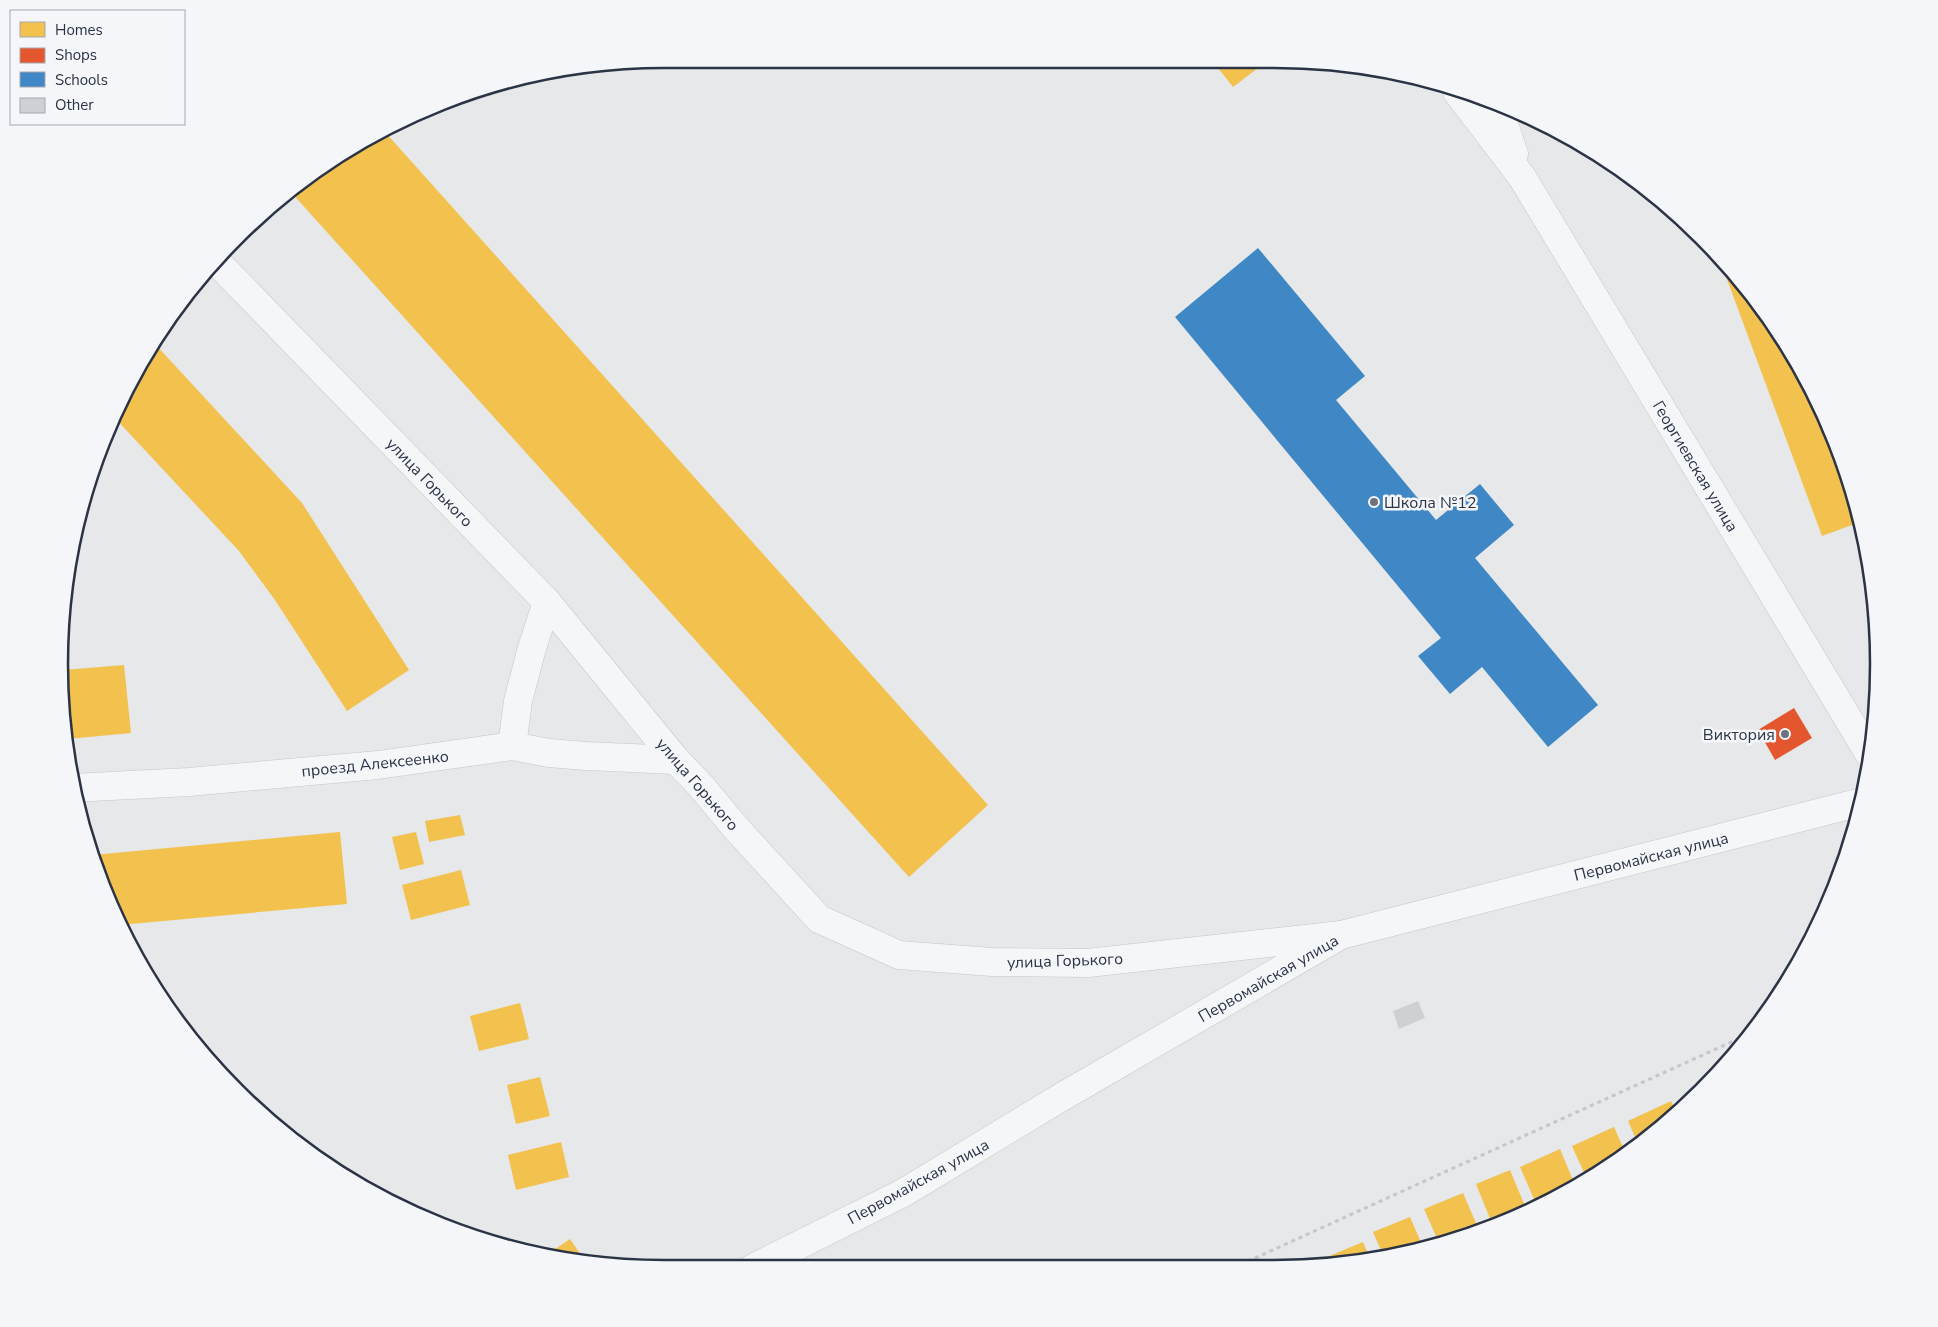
<svg xmlns="http://www.w3.org/2000/svg" width="1938" height="1327" font-family="'Nunito Sans',sans-serif">
<style>
.homes{fill:#f2c14e}
.shops{fill:#e4572e}
.schools{fill:#3f88c5}
.building{fill:#ced0d3}
.lines{fill:none;stroke-linecap:round;stroke-linejoin:round}
.minor-casing{stroke:#c4c6c8;stroke-width:29}
.path{stroke:#c5c6ca;stroke-width:3;stroke-dasharray:4 4;stroke-linecap:butt}
.minor{stroke:#f5f6f7;stroke-width:28}
.poi-dot{fill:#6c737f;stroke:#f4f6f9;stroke-width:2}
.labels{text-anchor:middle;stroke-width:5;stroke-linejoin:round;paint-order:stroke}
.street-label{font-size:16px;fill:#2b3445;stroke:#f4f6f9}
.poi-label{font-size:16px;fill:#2b3445;stroke:#f4f6f9;text-anchor:start}
.rim{fill:none;stroke:#2b3445;stroke-width:2.5}
</style>
<rect width="100%" height="100%" fill="#e6e8ea"/>
<g class="homes">
<polygon points="1211,59 1270,59 1233,87"/>
<polygon points="385,132 988,805 909,877 289,190 327,161"/>
<polygon points="1718,255 1777,327 1833,432 1860,522 1822,536"/>
<polygon points="155,344 302,503 409,670 347,711 275,600 239,551 114,417"/>
<polygon points="124,665 131,733 68,739 63,670"/>
<polygon points="460,815 465,835 429,842 425,821"/>
<polygon points="340,832 347,904 120,925 105,895 93,855"/>
<polygon points="416,832 424,864 400,870 392,837"/>
<polygon points="461,870 470,905 411,920 402,885"/>
<polygon points="520,1003 529,1039 479,1051 470,1016"/>
<polygon points="540,1077 550,1116 516,1124 507,1085"/>
<polygon points="1711,1081 1702,1091 1689,1102 1685,1093"/>
<polygon points="1671,1101 1676,1113 1638,1144 1628,1121"/>
<polygon points="1614,1127 1626,1154 1611,1166 1587,1179 1572,1146"/>
<polygon points="561,1142 569,1177 516,1190 508,1155"/>
<polygon points="1560,1149 1575,1185 1537,1206 1520,1167"/>
<polygon points="1510,1170 1527,1211 1506,1222 1493,1226 1476,1184"/>
<polygon points="1463,1193 1479,1230 1439,1243 1424,1209"/>
<polygon points="1410,1217 1423,1247 1384,1257 1373,1232"/>
<polygon points="570,1239 585,1261 545,1256"/>
<polygon points="1363,1242 1370,1259 1324,1263 1322,1259"/>
</g>
<polygon class="shops" points="1794,708 1812,738 1775,760 1758,730"/>
<polygon class="schools" points="1258,248 1365,376 1336,400 1436,520 1480,484 1514,525 1475,558 1598,705 1548,747 1482,667 1450,694 1418,656 1441,638 1175,317"/>
<polygon class="building" points="1418,1001 1425,1018 1399,1029 1393,1011"/>
<g class="lines">
<g class="minor-casing">
<g id="minor">
<polyline points="1457,92 1522,177 1870,755"/>
<polyline points="1498,106 1514,154"/>
<polyline points="216,261 547,602 676,760 701,786 735,827 819,919 899,955 992,962 1088,963 1341,935"/>
<polyline points="512,746 518,701 532,648 547,602"/>
<polyline points="72,788 189,782 378,765 512,746 549,753 586,756 676,760"/>
<polyline points="753,1268 903,1193 1060,1098 1341,935 1861,802"/>
</g>
</g>
<polyline class="path" points="1233,1268 1749,1034"/>
<use href="#minor" class="minor"/>
</g>
<g class="poi-dot">
<circle cx="1374" cy="502" r="5"/>
<circle cx="1785" cy="734" r="5"/>
</g>
<g class="labels">
<g class="street-label">
<text transform="translate(1696 466) rotate(59)" y="6">Георгиевская улица</text>
<text transform="translate(430 482) rotate(46)" y="6">улица Горького</text>
<text transform="translate(375 763) rotate(-6)" y="6">проезд Алексеенко</text>
<text transform="translate(698 784) rotate(49)" y="6">улица Горького</text>
<text transform="translate(1651 856) rotate(-14)" y="6">Первомайская улица</text>
<text transform="translate(1065 960) rotate(-2)" y="6">улица Горького</text>
<text transform="translate(1268 978) rotate(-30)" y="6">Первомайская улица</text>
<text transform="translate(918 1181) rotate(-29)" y="6">Первомайская улица</text>
</g>
<g class="poi-label">
<text x="1384" y="508">Школа №12</text>
<text x="1775" y="740" text-anchor="end">Виктория</text>
</g>
</g>
<path d="M0 0H1938V1327H0ZM664 68H1274A596 596 0 0 1 1870 664V664A596 596 0 0 1 1274 1260H664A596 596 0 0 1 68 664V664A596 596 0 0 1 664 68Z" fill="#f4f6f9" fill-rule="evenodd"/>
<path class="rim" d="M664 68H1274A596 596 0 0 1 1870 664V664A596 596 0 0 1 1274 1260H664A596 596 0 0 1 68 664V664A596 596 0 0 1 664 68Z"/>
<rect x="10" y="10" width="175" height="115" fill="#f4f6f9" stroke="#a4a8b1"/>
<rect x="20" y="22" width="25" height="15" fill="#f2c14e" stroke="#a4a8b1"/>
<text x="55" y="35" font-size="15" fill="#2b3445">Homes</text>
<rect x="20" y="48" width="25" height="15" fill="#e4572e" stroke="#a4a8b1"/>
<text x="55" y="60" font-size="15" fill="#2b3445">Shops</text>
<rect x="20" y="72" width="25" height="15" fill="#3f88c5" stroke="#a4a8b1"/>
<text x="55" y="85" font-size="15" fill="#2b3445">Schools</text>
<rect x="20" y="98" width="25" height="15" fill="#ced0d3" stroke="#a4a8b1"/>
<text x="55" y="110" font-size="15" fill="#2b3445">Other</text>
</svg>
